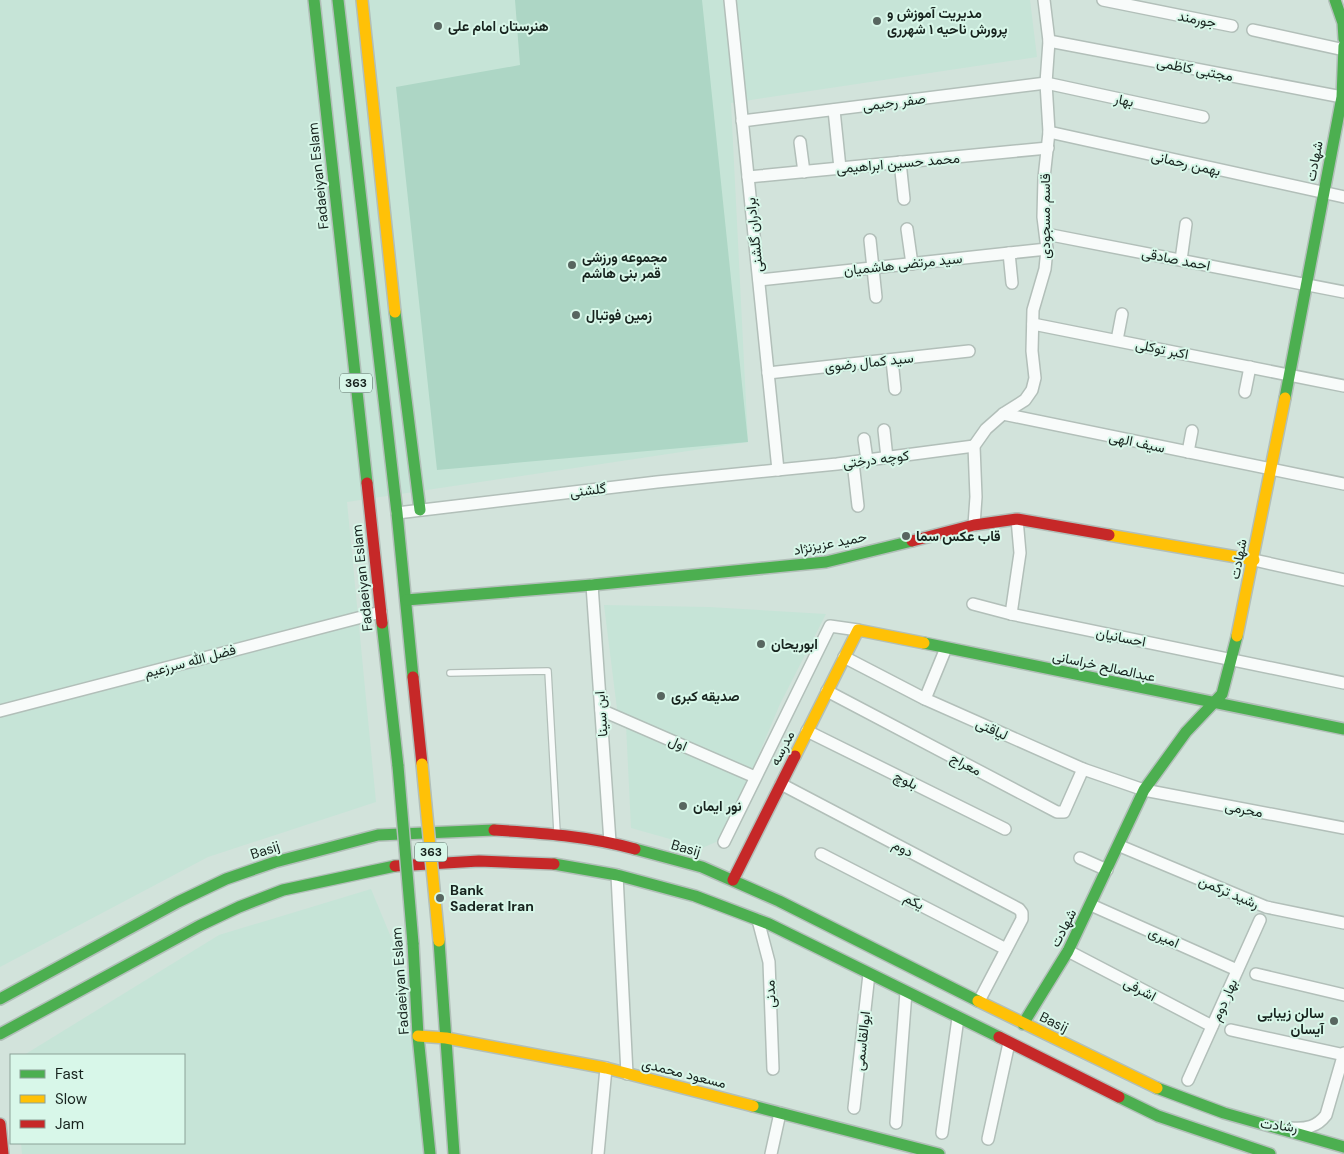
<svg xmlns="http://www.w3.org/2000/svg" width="1344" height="1154" font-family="'DM Sans',Vazirmatn,sans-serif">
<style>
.built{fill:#c6e4d7}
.grass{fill:#add6c5}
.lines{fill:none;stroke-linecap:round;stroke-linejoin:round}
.lane-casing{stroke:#b2bfb9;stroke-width:8}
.street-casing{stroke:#b2bfb9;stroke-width:14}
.fast-casing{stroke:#b2bfb9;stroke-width:14}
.slow-casing{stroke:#b2bfb9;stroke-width:14}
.jam-casing{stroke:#b2bfb9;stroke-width:14}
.lane{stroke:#f8fbfa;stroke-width:5.5}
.street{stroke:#f8fbfa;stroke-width:11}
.fast{stroke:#4caf50;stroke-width:11}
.slow{stroke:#ffc107;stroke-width:11}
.jam{stroke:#c62828;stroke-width:11}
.fast-bridge-casing{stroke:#b2bfb9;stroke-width:14;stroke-linecap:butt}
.slow-bridge-casing{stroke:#b2bfb9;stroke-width:14;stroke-linecap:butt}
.fast-bridge{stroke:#4caf50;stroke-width:11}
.slow-bridge{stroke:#ffc107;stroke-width:11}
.poi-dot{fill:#586660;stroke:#d8f7e9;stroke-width:2}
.labels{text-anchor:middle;stroke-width:4;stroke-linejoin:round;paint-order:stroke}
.shield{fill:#d8f7e9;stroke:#51635b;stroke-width:1}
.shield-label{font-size:12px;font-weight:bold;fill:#17231e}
.poi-label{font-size:14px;font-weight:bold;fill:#17231e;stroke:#d8f7e9;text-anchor:start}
.street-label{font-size:14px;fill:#17231e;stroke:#d8f7e9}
</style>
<rect width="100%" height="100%" fill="#d2e3db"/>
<g class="built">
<polygon points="0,0 1030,0 1037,57 731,103 748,442 347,502 376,802 208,857 0,967"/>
<polygon points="604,605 709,607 826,614 780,704 723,839 702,848 631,828 626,725 618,717"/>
<polygon points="371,889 410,983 423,1154 22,1154 21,1143 184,1143 184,1055 24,1055 219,935"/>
</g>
<polygon class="grass" points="515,0 702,0 748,442 437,470 396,87 520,65"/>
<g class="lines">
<g class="lane-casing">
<polyline id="lane" points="450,673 548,671 557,832"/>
</g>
<g class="street-casing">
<g id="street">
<polyline points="730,0 778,470"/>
<polyline points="1103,0 1232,26"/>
<polyline points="1253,30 1344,50"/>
<polyline points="1049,41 1342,97"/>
<polyline points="834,110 840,168"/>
<polyline points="742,121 1046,83 1203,117"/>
<polyline points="1049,132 1344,197"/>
<polyline points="800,142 804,172"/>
<polyline points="900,162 904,199"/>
<polyline points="748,177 1048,148"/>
<polyline points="907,229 912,264"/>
<polyline points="1046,234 1344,292"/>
<polyline points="870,240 876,297"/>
<polyline points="1009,253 1012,283"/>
<polyline points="1181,260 1186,224"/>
<polyline points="759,280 1047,249"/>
<polyline points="1033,324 1344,386"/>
<polyline points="1117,340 1122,314"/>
<polyline points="892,360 895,389"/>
<polyline points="768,373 969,351"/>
<polyline points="1245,392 1250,367"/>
<polyline points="1003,414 1344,484"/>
<polyline points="884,430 887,458"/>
<polyline points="864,439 867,460"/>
<polyline points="1188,452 1192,431"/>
<polyline points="853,462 858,506"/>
<polyline points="397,513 657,482 837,464 974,446"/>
<polyline points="974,525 976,497 974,446 986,429 1003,414 1025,400 1032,390 1035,378 1032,351 1033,310 1045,269 1047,249 1043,217 1044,178 1049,132 1046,83 1049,41 1044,0"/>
<polyline points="1254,560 1344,580"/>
<polyline points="592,585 610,842"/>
<polyline points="973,604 1011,614 1344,683"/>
<polyline points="1011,614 1020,553 1017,519"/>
<polyline points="844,657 925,699 1083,769 1144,790 1344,828"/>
<polyline points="827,691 1057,812 1064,812 1083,769"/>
<polyline points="925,699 946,648"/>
<polyline points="601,710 755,777"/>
<polyline points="0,711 381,612"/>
<polyline points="807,731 1005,829"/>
<polyline points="781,784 1019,909 1022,913 1022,919 979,1001"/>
<polyline points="724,842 830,626 858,630"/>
<polyline points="1120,846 1266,907 1344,923"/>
<polyline points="821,854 1006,949"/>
<polyline points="1080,858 1107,870"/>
<polyline points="617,875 627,1074"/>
<polyline points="1091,905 1237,970"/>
<polyline points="758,920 769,962 773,1069"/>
<polyline points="1068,951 1212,1026"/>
<polyline points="1256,974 1344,995"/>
<polyline points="1231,1030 1344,1055"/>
<polyline points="1188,1080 1260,920"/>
<polyline points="854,1108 869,974"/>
<polyline points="896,1123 906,992"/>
<path d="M1291,1128C1306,1129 1317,1127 1326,1115L1344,1053"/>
<polyline points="942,1133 958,1018"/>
<polyline points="988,1139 1009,1043"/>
<polyline points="598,1154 606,1068"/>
<polyline points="771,1154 780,1113"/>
</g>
</g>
<g class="fast-casing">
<g id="fast">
<polyline points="314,0 367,483"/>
<polyline points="338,0 397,513 413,677"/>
<polyline points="1335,0 1343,23 1344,39"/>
<polyline points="395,312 420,510"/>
<polyline points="1285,398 1342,97 1344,46"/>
<polyline points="406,600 592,585 826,562 912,541"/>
<polyline points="382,623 398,766"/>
<polyline points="924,643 1344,729"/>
<polyline points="635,849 702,867 779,901 978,1001"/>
<polyline points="554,864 617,875 695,896 769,924 999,1037"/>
<polyline points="439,941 454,1154"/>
<polyline points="413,943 418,1036 430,1154"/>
<polyline points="0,999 178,902 226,879 275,862 378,835 494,830"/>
<polyline points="1023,1024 1068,951 1144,790 1186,732 1222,694 1237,636"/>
<polyline points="0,1034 199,926 239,907 283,890 395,866"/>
<polyline points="1157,1088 1224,1113 1344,1147"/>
<polyline points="1119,1097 1158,1116 1270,1154"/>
<polyline points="753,1106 939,1154"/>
</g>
</g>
<g class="slow-casing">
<g id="slow">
<polyline points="362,0 395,312"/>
<polyline points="1109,535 1254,560"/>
<polyline points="1237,636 1285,398"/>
<polyline points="795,756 858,630 924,643"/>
<polyline points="978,1001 1157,1088"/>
<polyline points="418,1036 446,1038 606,1068 753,1106"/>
</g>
</g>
<g class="jam-casing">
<g id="jam">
<polyline points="367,483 382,623"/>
<polyline points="912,541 974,525 1017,519 1109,535"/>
<polyline points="413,677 422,764"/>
<path d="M494,830C542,833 588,836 635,849"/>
<polyline points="395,866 479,861 554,864"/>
<polyline points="733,880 795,756"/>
<polyline points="999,1037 1119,1097"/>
<polyline points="0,1124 3,1154"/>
</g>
</g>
<use href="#lane" class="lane"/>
<use href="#street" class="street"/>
<use href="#fast" class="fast"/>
<use href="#slow" class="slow"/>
<use href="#jam" class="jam"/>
<g class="fast-bridge-casing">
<polyline id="fast-bridge" points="398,766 413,943"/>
</g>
<g class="slow-bridge-casing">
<polyline id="slow-bridge" points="422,764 439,941"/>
</g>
<use href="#fast-bridge" class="fast-bridge"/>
<use href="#slow-bridge" class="slow-bridge"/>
</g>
<g class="poi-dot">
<circle cx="877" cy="21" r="5"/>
<circle cx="438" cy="26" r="5"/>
<circle cx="572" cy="265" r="5"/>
<circle cx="576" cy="315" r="5"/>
<circle cx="906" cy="536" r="5"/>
<circle cx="761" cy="644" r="5"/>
<circle cx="661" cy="696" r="5"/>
<circle cx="683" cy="806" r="5"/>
<circle cx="440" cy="898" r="5"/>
<circle cx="1334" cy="1021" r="5"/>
</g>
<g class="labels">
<g class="shield">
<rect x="340" y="373.5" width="32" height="19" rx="4"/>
<rect x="415" y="842.5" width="32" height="19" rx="4"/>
</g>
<g class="shield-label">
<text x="356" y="387">363</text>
<text x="431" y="856">363</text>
</g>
<g class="poi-label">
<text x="887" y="18">مدیریت آموزش و<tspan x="887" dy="16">پرورش ناحیه ۱ شهرری</tspan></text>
<text x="448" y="31">هنرستان امام علی</text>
<text x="582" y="262">مجموعه ورزشی<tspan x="582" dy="16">قمر بنی هاشم</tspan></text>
<text x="586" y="320">زمین فوتبال</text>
<text x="916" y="541">قاب عکس سما</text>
<text x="771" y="649">ابوریحان</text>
<text x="671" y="701">صدیقه کبری</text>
<text x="693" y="811">نور ایمان</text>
<text x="450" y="895">Bank<tspan x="450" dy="16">Saderat Iran</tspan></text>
<text x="1324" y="1018" text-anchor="end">سالن زیبایی<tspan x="1324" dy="16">آیسان</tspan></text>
</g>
<g class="street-label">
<text transform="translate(1197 19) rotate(11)" y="5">جورمند</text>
<text transform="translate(1195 69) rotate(11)" y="5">مجتبی کاظمی</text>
<text transform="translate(1124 100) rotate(12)" y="5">بهار</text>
<text transform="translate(894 102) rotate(-7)" y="5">صفر رحیمی</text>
<text transform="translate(1314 161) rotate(-79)" y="5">شهادت</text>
<text transform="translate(898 163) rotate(-5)" y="5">محمد حسین ابراهیمی</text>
<text transform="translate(1186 163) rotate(13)" y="5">بهمن رحمانی</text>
<text transform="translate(318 176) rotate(-96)" y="5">Fadaeiyan Eslam</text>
<text transform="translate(1045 216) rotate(-90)" y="5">قاسم مسجودی</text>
<text transform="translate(754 235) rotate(-96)" y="5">برادران گلشنی</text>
<text transform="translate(1176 259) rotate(11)" y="5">احمد صادقی</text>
<text transform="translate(903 264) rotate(-6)" y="5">سید مرتضی هاشمیان</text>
<text transform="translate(1162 349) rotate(11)" y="5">اکبر توکلی</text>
<text transform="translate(869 362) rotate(-6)" y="5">سید کمال رضوی</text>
<text transform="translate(1137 442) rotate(12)" y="5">سیف الهی</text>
<text transform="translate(876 459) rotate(-7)" y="5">کوچه درختی</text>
<text transform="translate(588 490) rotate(-7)" y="5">گلشنی</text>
<text transform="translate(830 543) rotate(-11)" y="5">حمید عزیزنژاد</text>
<text transform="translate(1238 559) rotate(-79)" y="5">شهادت</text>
<text transform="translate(362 578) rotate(-96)" y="5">Fadaeiyan Eslam</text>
<text transform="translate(1121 637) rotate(11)" y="5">احسانیان</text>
<text transform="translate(190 661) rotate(-15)" y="5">فضل الله سرزعیم</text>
<text transform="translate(1104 666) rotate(12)" y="5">عبدالصالح خراسانی</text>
<text transform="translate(601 714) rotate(-94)" y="5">ابن سینا</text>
<text transform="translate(992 729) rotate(24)" y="5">لیاقتی</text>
<text transform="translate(678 743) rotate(23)" y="5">اول</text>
<text transform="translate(782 748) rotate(-63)" y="5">مدرسه</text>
<text transform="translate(966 764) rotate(28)" y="5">معراج</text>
<text transform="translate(906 780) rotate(26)" y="5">بلوچ</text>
<text transform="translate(1244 809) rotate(11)" y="5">محرمی</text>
<text transform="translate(686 848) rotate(16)" y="5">Basij</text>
<text transform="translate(903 848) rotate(28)" y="5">دوم</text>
<text transform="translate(265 850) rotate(-18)" y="5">Basij</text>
<text transform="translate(1229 892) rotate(23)" y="5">رشید ترکمن</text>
<text transform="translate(914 901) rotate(27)" y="5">یکم</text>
<text transform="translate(1063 928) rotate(-63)" y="5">شهادت</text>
<text transform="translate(1164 937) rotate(24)" y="5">امیری</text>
<text transform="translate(400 981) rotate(-94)" y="5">Fadaeiyan Eslam</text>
<text transform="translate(1140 989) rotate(28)" y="5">اشرفی</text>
<text transform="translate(770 994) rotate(-92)" y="5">مدنی</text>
<text transform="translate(1224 1000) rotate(-66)" y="5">بهار دوم</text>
<text transform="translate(1054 1022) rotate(26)" y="5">Basij</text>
<text transform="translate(862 1041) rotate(-84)" y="5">ابوالقاسمی</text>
<text transform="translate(684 1073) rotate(14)" y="5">مسعود محمدی</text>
<text transform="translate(1279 1125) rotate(7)" y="5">رشادت</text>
</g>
</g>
<rect x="10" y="1054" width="175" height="90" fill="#d8f7e9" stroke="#8ba298"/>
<rect x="20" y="1070" width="25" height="8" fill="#4caf50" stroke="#8ba298"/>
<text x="55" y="1079" font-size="15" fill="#17231e">Fast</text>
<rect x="20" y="1095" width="25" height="8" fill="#ffc107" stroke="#8ba298"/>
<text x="55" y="1104" font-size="15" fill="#17231e">Slow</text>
<rect x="20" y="1120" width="25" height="8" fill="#c62828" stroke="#8ba298"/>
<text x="55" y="1129" font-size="15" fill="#17231e">Jam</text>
</svg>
